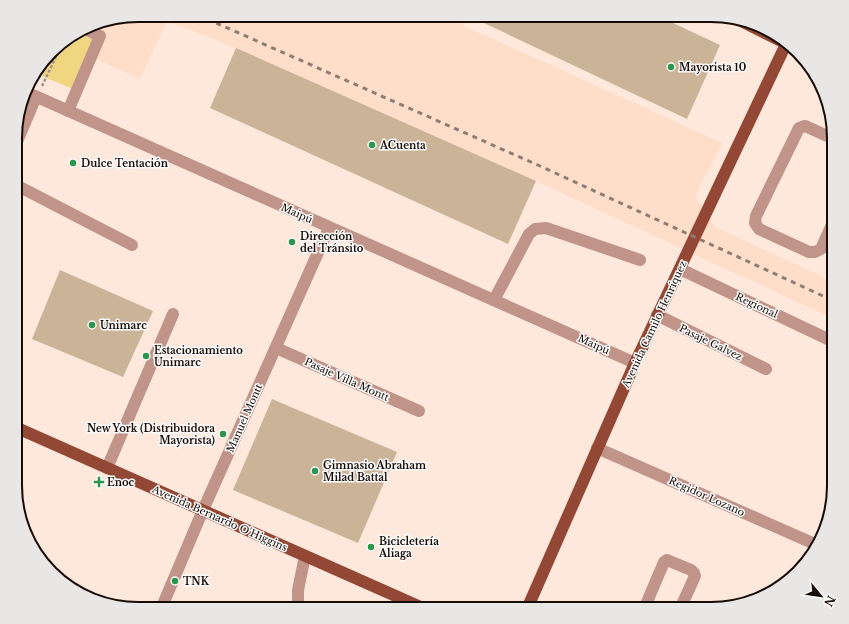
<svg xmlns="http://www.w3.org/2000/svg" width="849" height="624" font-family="'Libre Baskerville',serif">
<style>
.built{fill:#ffdec9}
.green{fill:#f1d682}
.building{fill:#cab396}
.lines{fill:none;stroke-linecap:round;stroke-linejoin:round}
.path{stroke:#a29187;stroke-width:2.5;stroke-dasharray:3 2;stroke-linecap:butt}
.minor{stroke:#c09489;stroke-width:12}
.major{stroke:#934836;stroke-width:12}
.rail{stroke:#8d7d73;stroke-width:3;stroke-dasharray:5 5;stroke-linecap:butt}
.poi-dot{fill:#2c964e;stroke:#fafafa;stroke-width:1.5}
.labels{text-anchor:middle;stroke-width:3;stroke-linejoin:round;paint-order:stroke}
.poi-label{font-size:10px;font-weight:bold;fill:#170c05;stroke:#fafafa;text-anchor:start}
.street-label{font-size:10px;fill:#170c05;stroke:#fafafa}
.rim{fill:none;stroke:#170c05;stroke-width:2}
</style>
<rect width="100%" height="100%" fill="#fde8db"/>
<polygon class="built" points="138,15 440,15 722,143 695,196 715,227 834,282 834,319 536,181 236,48 167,21 140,79 62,43 98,22"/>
<polygon class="green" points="78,33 96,41 75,90 35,73 57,45"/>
<g class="building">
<polygon points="467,15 656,15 720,45 687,119"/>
<polygon points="236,48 536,181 508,244 210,108"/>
<polygon points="60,270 153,311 123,377 32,339"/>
<polygon points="272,399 397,452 358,543 233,490"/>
</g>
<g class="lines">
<polyline class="path" points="42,86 63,42"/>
<g class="minor">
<polyline points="26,92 635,363"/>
<polyline points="68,111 100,36 85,29"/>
<polyline points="16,144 36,97"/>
<polyline points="16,185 132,245"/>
<polyline points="834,220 821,249 815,252 809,252 759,229 755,223 756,216 799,128 805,126 834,139"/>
<polyline points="680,269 834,342"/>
<polyline points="494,300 529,234 535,229 546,228 640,260"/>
<polyline points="657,315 766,369"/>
<polyline points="276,348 419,411"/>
<polyline points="597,448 817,545"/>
<polyline points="107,468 173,314"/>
<polyline points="161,609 203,510 329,228"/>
<polyline points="298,609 298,590 305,556"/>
<polyline points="644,609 664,562 667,560 691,570 694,573 695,576 680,609"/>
</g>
<g class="major">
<polyline points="737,19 793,47"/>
<polyline points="15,427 425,609"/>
<polyline points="527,609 635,363 787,42"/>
</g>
<polyline class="rail" points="198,15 540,166 834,301"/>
</g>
<g class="poi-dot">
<circle cx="671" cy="67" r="4"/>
<circle cx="372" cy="145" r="4"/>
<circle cx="73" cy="163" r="4"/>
<circle cx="292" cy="242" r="4"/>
<circle cx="92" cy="325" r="4"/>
<circle cx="146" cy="356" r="4"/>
<circle cx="223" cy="434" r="4"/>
<circle cx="315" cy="471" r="4"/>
<path d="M97 476h4v4h4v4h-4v4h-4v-4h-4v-4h4z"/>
<circle cx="371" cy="547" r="4"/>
<circle cx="175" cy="581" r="4"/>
</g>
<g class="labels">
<g class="poi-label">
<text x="679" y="71">Mayorista 10</text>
<text x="380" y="149">ACuenta</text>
<text x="81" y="167">Dulce Tentación</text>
<text x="300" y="240">Dirección<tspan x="300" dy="12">del Tránsito</tspan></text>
<text x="100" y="329">Unimarc</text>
<text x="154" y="354">Estacionamiento<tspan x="154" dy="12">Unimarc</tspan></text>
<text x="215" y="432" text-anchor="end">New York (Distribuidora<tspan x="215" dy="12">Mayorista)</tspan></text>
<text x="323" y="469">Gimnasio Abraham<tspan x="323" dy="12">Milad Battal</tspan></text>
<text x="107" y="486">Enoc</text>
<text x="379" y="545">Bicicletería<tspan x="379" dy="12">Aliaga</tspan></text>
<text x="183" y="585">TNK</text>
</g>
<g class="street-label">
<text transform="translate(297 213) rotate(24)" y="4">Maipú</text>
<text transform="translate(757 305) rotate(25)" y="4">Regional</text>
<text transform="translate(654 324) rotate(-65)" y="4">Avenida Camilo Henríquez</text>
<text transform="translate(711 342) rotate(26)" y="4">Pasaje Galvez</text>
<text transform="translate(594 344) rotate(24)" y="4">Maipú</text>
<text transform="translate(347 379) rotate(24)" y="4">Pasaje Villa Montt</text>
<text transform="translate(244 418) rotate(-66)" y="4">Manuel Montt</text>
<text transform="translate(707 496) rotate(24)" y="4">Regidor Lozano</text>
<text transform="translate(220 518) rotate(24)" y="4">Avenida Bernardo O'Higgins</text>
</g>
</g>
<path d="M0 0H849V624H0ZM138 22H711A116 116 0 0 1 827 138V486A116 116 0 0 1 711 602H138A116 116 0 0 1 22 486V138A116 116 0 0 1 138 22Z" fill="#e8e7e6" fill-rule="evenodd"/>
<path class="rim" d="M138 22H711A116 116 0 0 1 827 138V486A116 116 0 0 1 711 602H138A116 116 0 0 1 22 486V138A116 116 0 0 1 138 22Z"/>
<g transform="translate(821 596) rotate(119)" stroke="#fafafa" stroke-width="3" paint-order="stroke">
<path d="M0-3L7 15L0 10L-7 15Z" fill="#170c05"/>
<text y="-6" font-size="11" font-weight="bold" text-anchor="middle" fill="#170c05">N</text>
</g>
</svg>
